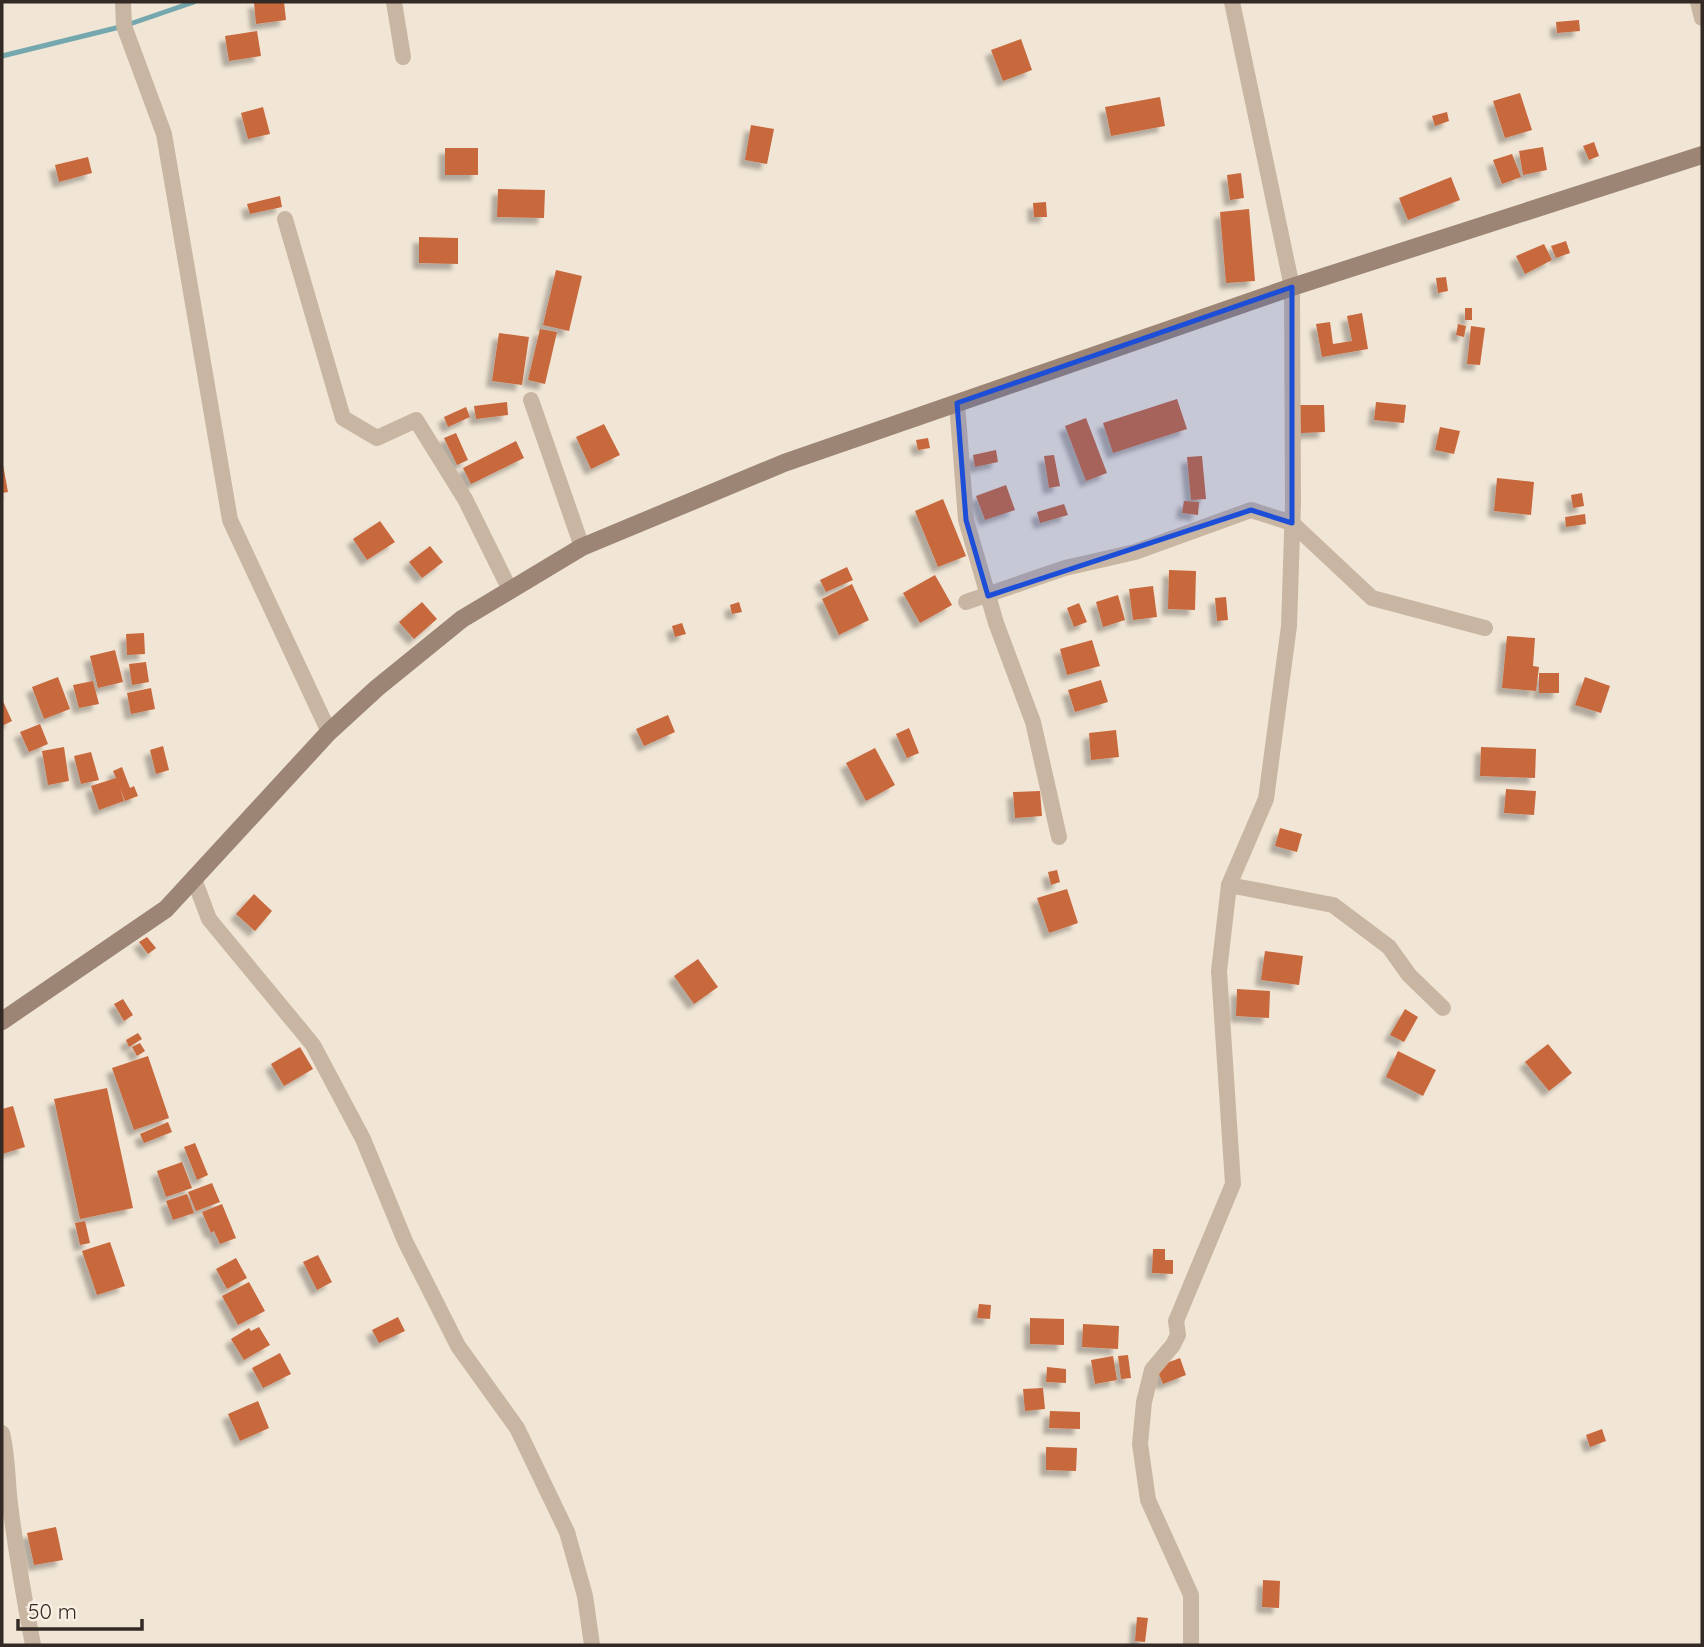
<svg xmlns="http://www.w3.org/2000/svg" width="1704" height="1647" font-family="Quicksand,sans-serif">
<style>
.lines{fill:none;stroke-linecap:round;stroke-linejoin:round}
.stream{stroke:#75a8ae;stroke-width:5}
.building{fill:#c8673d;filter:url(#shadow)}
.minor{stroke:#c8b6a2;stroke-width:16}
.secondary{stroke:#9c8574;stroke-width:18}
.marked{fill:#1d4ed8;fill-opacity:0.2;stroke:#1d4ed8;stroke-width:5;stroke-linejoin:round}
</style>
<defs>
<filter id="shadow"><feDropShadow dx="-6" dy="6" stdDeviation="2" flood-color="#0004"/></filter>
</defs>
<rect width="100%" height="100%" fill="#f1e6d6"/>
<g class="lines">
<polyline class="stream" points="2,56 124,26 194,2"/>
</g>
<g class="building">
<polygon points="254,2 284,2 286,20 256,24"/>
<polygon points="1579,20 1580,31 1557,33 1556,22"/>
<polygon points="257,31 261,56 229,61 225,36"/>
<polygon points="1021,39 1032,70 1003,81 991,50"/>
<polygon points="1520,93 1532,130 1505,138 1493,101"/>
<polygon points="1160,97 1165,126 1111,136 1105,107"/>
<polygon points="263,107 270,134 248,139 241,113"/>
<polygon points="1447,112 1449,121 1435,126 1432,116"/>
<polygon points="751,125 774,129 767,164 745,160"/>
<polygon points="1594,142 1599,156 1589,160 1583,146"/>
<polygon points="1543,147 1547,170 1523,175 1519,151"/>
<rect x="445" y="148" width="33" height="27"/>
<polygon points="1512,154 1521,177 1502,184 1493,160"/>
<polygon points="88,157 92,173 59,182 55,165"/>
<polygon points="1241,173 1244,198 1230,200 1227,175"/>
<polygon points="1451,177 1460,200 1408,220 1399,198"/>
<polygon points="498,189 545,190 544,218 497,217"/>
<polygon points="280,196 282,207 250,214 247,204"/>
<polygon points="1046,202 1047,217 1034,217 1033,203"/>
<polygon points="1249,209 1255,281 1226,283 1220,212"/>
<polygon points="419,237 458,238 458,264 419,263"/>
<polygon points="1566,241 1570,253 1556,258 1551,246"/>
<polygon points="1544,244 1552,260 1525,274 1516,256"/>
<polygon points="556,270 582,276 569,331 543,325"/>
<polygon points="1446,277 1448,291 1438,293 1436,278"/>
<rect x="1465" y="308" width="7" height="12"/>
<polygon points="1362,313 1368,349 1322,357 1316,324 1330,322 1333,344 1352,341 1347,316"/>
<polygon points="1458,324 1466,326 1464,337 1456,335"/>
<polygon points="1471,326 1485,328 1480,365 1467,364"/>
<polygon points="540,329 557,332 545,384 528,380"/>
<polygon points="499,333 529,337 522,385 492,381"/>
<polygon points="1177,399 1187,429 1113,453 1103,423"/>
<polygon points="507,402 508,415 476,419 474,406"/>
<polygon points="1376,402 1406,405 1404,423 1374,420"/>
<polygon points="1300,405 1324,405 1325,432 1301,433"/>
<polygon points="466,407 470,417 448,427 444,417"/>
<polygon points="1086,418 1107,473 1086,481 1065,426"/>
<polygon points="604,424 620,455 591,469 576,437"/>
<polygon points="1440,427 1460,431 1454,454 1435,450"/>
<polygon points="456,433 468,460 457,465 444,438"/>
<polygon points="928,438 930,448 918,450 916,440"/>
<polygon points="516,441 524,458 471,484 463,468"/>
<polygon points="996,450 998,462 975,467 973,455"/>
<polygon points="1054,455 1060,486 1049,488 1044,456"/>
<polygon points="1202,456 1206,499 1191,500 1187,457"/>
<polygon points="2,459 8,492 2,493"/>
<polygon points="1497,478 1534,482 1531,515 1494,511"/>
<polygon points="1006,485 1015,510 985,520 976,496"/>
<polygon points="1582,493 1584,506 1573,508 1571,495"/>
<polygon points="943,499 966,556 938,567 915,511"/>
<polygon points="1184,501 1199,502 1198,515 1182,513"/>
<polygon points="1064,504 1068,515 1040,523 1037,512"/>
<polygon points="1585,514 1586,524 1566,527 1565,517"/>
<polygon points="380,521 395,542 367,560 353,539"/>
<polygon points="430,546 443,562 422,578 409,562"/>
<polygon points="847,567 853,580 826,592 820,580"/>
<polygon points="1169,570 1196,571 1195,610 1168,609"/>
<polygon points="935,575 952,605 920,623 903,593"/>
<polygon points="852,584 869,620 839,635 822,599"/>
<polygon points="1153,586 1157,617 1133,620 1129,589"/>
<polygon points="1118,595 1125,620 1103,627 1096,602"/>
<polygon points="1226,597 1228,620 1217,621 1215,598"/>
<polygon points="422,602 437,619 414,639 399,622"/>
<polygon points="739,602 742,612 732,614 730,605"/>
<polygon points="1079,603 1087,622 1074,627 1067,608"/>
<polygon points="682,623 686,634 675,637 672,626"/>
<polygon points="144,633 145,654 127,655 126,634"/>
<polygon points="1507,636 1535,638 1533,666 1539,667 1536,691 1502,688"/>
<polygon points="1092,640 1100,666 1067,675 1060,649"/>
<polygon points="115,650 123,682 98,688 90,656"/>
<polygon points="146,662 149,682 132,685 129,664"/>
<rect x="1539" y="673" width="20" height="20"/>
<polygon points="58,677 70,709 44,719 32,687"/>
<polygon points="1585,677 1610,686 1601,713 1575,705"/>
<polygon points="1101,680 1108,702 1075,712 1068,690"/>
<polygon points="93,681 99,704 79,708 73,685"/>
<polygon points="151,688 155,709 131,714 127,693"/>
<polygon points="2,699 12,721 2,726"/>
<polygon points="668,715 675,732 644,746 636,729"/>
<polygon points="40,724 48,744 29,752 20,732"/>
<polygon points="909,728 919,753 907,758 896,734"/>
<polygon points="1116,730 1119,757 1091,760 1089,733"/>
<polygon points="163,746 169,770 156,774 150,750"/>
<polygon points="64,747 69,781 48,785 42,751"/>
<polygon points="1481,747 1536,749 1535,778 1480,776"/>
<polygon points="875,748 895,785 866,801 846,763"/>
<polygon points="91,752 99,780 81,784 74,756"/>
<polygon points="122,767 130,788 134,786 138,796 125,801 120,788 124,801 99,810 91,786 116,778 113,771"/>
<polygon points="1506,789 1536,791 1534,815 1504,813"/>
<polygon points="1040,791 1042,816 1015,818 1013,792"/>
<polygon points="1280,828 1302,834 1297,852 1275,846"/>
<polygon points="1057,870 1060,882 1051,885 1048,872"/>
<polygon points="1067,889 1078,923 1049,933 1037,898"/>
<polygon points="254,894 272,911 255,931 236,914"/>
<polygon points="147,937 156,948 148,954 139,942"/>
<polygon points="1265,951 1303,956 1299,985 1261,980"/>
<polygon points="698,959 718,987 694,1004 674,976"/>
<polygon points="1237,989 1270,991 1269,1018 1236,1016"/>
<polygon points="123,999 133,1015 124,1021 114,1004"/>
<polygon points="1405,1009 1418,1017 1404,1042 1390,1035"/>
<polygon points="138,1033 142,1039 129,1047 126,1040"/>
<polygon points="140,1043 145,1051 137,1056 132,1047"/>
<polygon points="1548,1044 1572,1073 1549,1091 1525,1062"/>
<polygon points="300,1047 313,1069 284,1086 271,1064"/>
<polygon points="1398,1051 1436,1070 1423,1096 1386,1077"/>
<polygon points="148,1056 169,1118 134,1130 112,1068"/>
<polygon points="107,1088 133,1208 80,1219 54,1099"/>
<polygon points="13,1106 25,1147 2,1154 2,1109"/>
<polygon points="168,1122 172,1132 144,1143 140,1134"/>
<polygon points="195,1143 208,1175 197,1180 184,1147"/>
<polygon points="182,1162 192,1188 166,1197 157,1171"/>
<polygon points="212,1183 220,1202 196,1211 188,1192"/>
<polygon points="187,1194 194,1213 173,1220 166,1201"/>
<polygon points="222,1204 236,1238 220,1244 214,1231 211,1233 202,1212"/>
<polygon points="85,1221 90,1243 80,1245 75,1223"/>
<polygon points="110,1242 125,1286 97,1295 82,1251"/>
<polygon points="1153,1249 1165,1249 1165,1260 1173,1260 1173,1274 1152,1273"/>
<polygon points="318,1255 332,1282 317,1290 303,1262"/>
<polygon points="236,1258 247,1278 227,1289 216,1269"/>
<polygon points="249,1282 265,1311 238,1325 222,1296"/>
<polygon points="979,1304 991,1305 990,1319 977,1318"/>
<polygon points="398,1317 405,1331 379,1343 372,1330"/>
<polygon points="1030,1318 1064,1319 1064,1345 1030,1344"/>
<polygon points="1083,1324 1119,1326 1118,1349 1082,1347"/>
<polygon points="259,1327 270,1345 244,1360 231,1339 249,1328 251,1331"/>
<polygon points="280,1353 291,1374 263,1388 252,1368"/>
<polygon points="1128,1355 1131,1378 1121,1379 1118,1356"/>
<polygon points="1113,1356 1117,1380 1095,1384 1091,1360"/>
<polygon points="1180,1358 1186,1375 1163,1384 1156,1367"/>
<polygon points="1047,1367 1066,1369 1066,1383 1046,1382"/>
<polygon points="1043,1388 1045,1409 1025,1411 1023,1389"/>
<polygon points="258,1401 269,1428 240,1441 228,1414"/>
<polygon points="1050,1411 1080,1412 1080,1429 1049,1428"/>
<polygon points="1602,1429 1606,1441 1590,1447 1586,1435"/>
<polygon points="1046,1447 1077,1448 1076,1471 1046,1470"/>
<polygon points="56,1527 63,1560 34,1565 27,1533"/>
<polygon points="1263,1580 1280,1581 1279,1608 1262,1607"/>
<polygon points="1137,1617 1148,1618 1145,1642 1135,1641"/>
</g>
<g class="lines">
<g class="minor">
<polyline points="123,2 124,26 164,134 230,520 329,732"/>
<polyline points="394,2 403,57"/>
<polyline points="1698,2 1702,18"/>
<polyline points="285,219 343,418 377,438 416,420 465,499 510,590"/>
<polyline points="531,400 582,547"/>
<polyline points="957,403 966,520 996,623 1033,722 1059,837"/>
<polyline points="966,602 1065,568 1135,552 1251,510 1292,523 1372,598 1485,628"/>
<polyline points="194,879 209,919 313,1045 363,1139 405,1241 458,1346 517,1428 567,1532 585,1596 592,1645"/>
<polyline points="1229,885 1333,905 1389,947 1409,975 1443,1008"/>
<path d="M2,1433C8,1457 7,1480 10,1504C16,1551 24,1598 33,1645"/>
<polyline points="1191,1645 1191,1595 1148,1500 1140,1444 1144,1402 1152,1370 1173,1345 1178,1335 1176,1321 1233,1184 1219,971 1229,885 1266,799 1289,626 1293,503 1292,287 1232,2"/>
</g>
<polyline class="secondary" points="2,1021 166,909 329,732 377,688 462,619 582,547 784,463 1292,287 1702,155"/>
</g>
<path class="marked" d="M1292,287V523L1251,510L988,596L966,520L957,403Z"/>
<rect width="1704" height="1647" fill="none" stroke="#332a25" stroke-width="7"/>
<path d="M18 1619v10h124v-10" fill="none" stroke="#332a25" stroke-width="3.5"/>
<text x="28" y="1619" font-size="21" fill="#332a25" stroke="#f9efe2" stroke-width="5" paint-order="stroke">50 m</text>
</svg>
